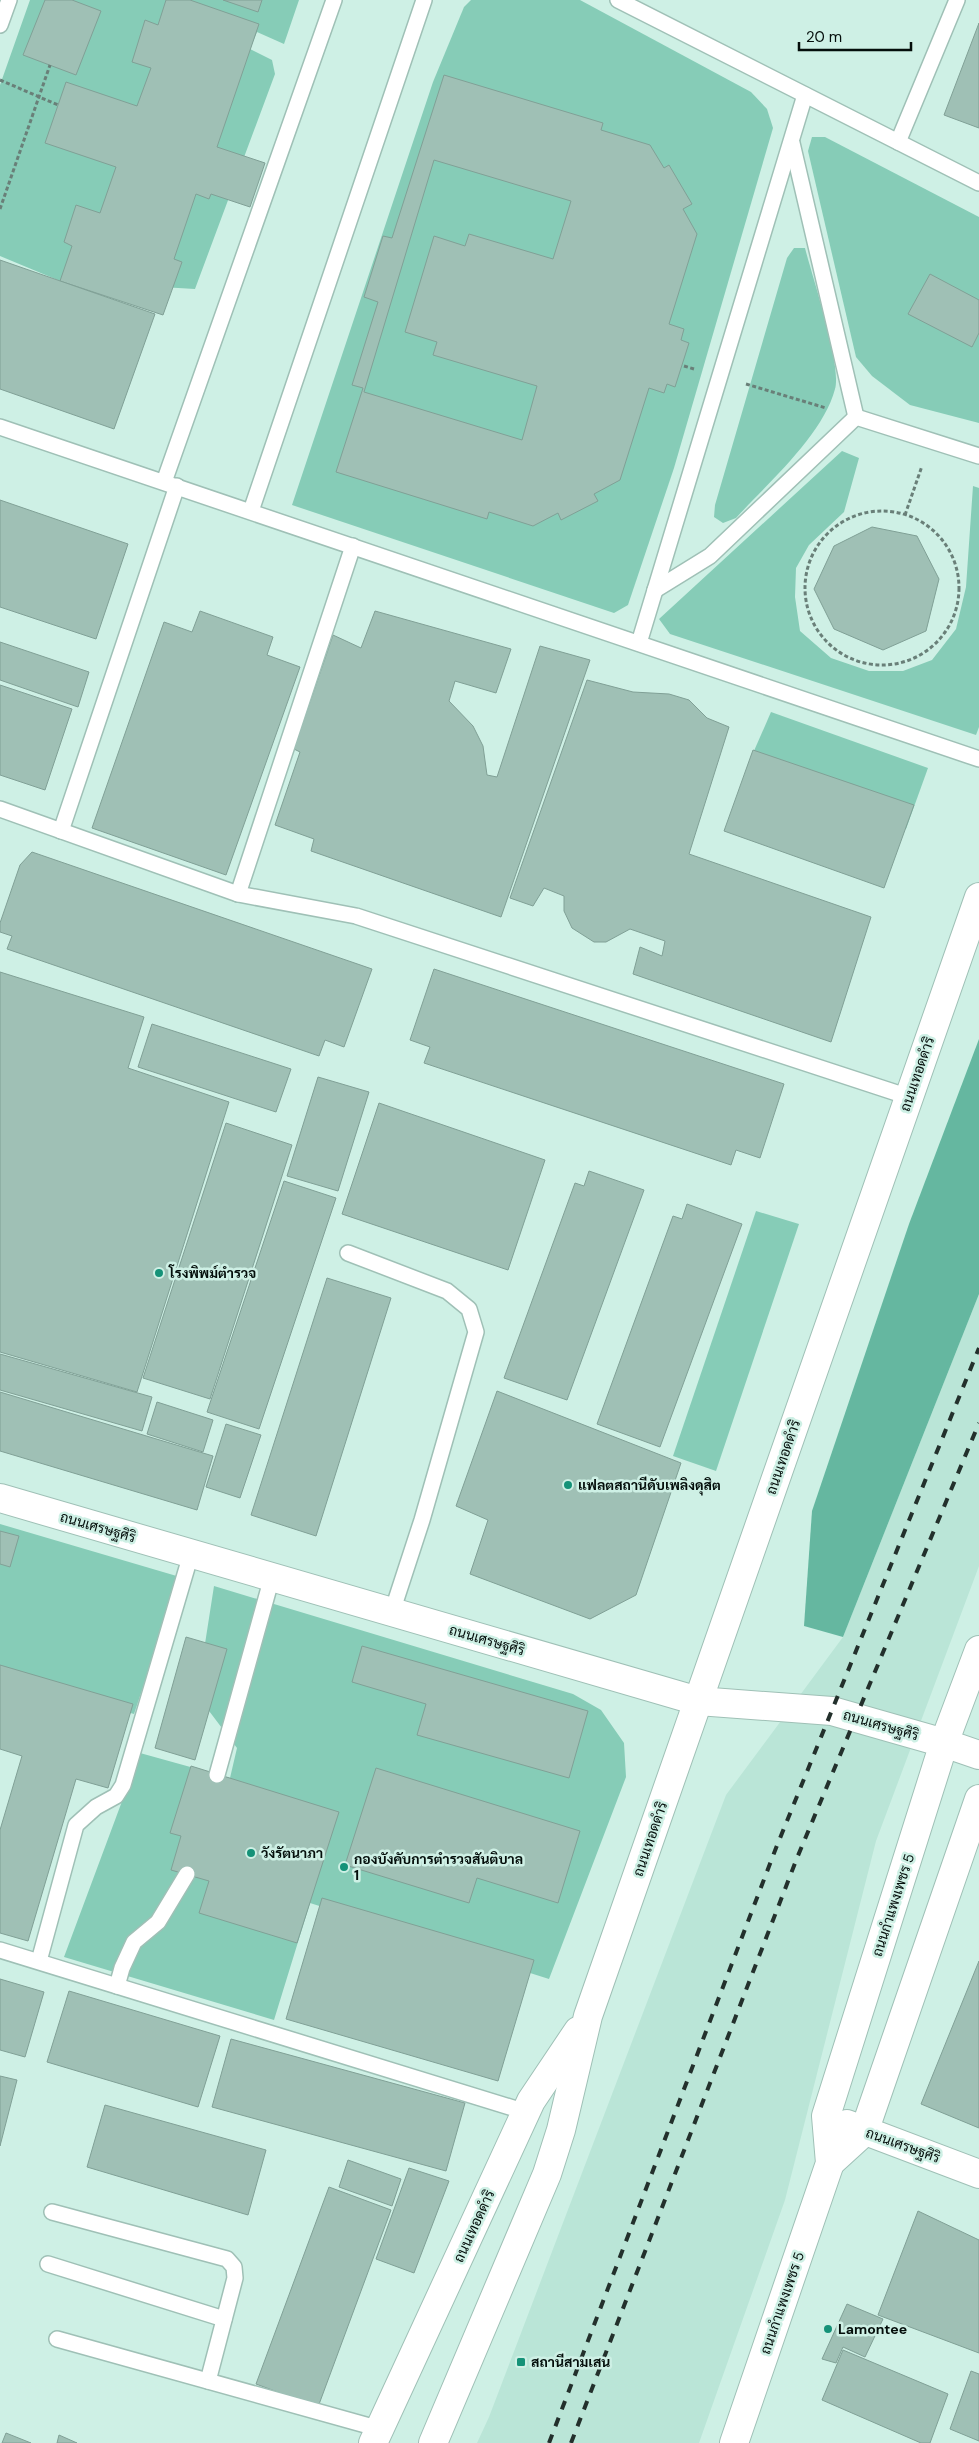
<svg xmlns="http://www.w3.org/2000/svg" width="979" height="2443" font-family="'DM Sans',Sarabun,sans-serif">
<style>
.built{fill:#bae5d7}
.green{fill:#86ccb7}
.forest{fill:#65b7a0}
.building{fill:#9fc0b5;stroke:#80a096;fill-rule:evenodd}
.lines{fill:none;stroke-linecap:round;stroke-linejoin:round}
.lane-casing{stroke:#9fc0b6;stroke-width:18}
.secondary-casing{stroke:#9fc0b6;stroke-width:30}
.path{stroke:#697f78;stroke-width:3;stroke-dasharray:4 2.5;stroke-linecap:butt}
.lane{stroke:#fff;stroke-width:15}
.secondary{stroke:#fff;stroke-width:28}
.rail{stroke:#23302c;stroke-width:4;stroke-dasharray:9 9;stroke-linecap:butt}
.poi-dot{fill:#159278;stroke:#cef0e5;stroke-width:2}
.labels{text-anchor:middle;stroke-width:5;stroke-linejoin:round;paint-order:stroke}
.street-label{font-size:14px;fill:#040e0b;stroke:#cef0e5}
.poi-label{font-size:14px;font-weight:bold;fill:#040e0b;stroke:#cef0e5;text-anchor:start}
</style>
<rect width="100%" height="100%" fill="#cef0e5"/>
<polygon class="built" points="979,1294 979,1566 876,1841 785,2200 699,2443 477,2443 489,2417 726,1795 843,1637"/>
<g class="green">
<polygon points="30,0 299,0 284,44 257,32 250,49 272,60 275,74 195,289 60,281 0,256 0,85"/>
<polygon points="471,0 580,0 751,92 767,109 773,128 674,468 628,605 614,613 292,505 433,82 464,7"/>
<polygon points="812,137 825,137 979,217 979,423 910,405 872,376 856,357 808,151"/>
<path d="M794,248H805C812,276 842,365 835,389C823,435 768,483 736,518L723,523L714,517L715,505L787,258Z"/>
<polygon points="842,451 859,458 844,512 809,545 796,568 795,597 800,631 831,658 869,671 903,671 932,660 956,629 966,587 973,486 979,488 979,727 976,735 670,634 659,619"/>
<polygon points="771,712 928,768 906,829 747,767"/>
<polygon points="756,1211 799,1224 716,1471 673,1456"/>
<polygon points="0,1524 180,1577 134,1714 0,1675"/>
<polygon points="214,1586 573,1694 601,1710 624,1743 626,1777 549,1979 310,1903 274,2020 64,1957 140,1753 230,1778 237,1748 197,1695"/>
</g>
<polygon class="forest" points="979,1039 979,1294 843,1637 804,1626 812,1511 909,1224"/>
<g class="building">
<polygon points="45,0 72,0 101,11 76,75 23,55"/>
<polygon points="166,0 190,0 259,24 217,147 265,163 250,207 211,194 209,199 196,194 174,259 182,262 163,315 60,281 72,246 64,242 76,205 100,213 116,167 45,143 66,82 137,106 151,68 132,62 145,20 158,25"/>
<polygon points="223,0 262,0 258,12"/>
<polygon points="979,23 979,128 944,115"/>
<path d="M444,75L603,123L601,130L650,145L664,168L669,165L692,204L683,209L697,234L669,324L684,329L681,340L689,343L675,387L667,384L664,393L649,388L620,480L594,494L598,501L561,520L558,513L533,526L489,512L487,519L336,472L363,388L352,385L378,302L364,297L383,236L392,238ZM434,160L571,201L553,259L469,234L465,246L434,236L405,332L437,342L433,355L537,386L522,440L364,392Z"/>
<polygon points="0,260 155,314 114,429 0,389"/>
<polygon points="930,274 979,300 979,333 972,347 908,314"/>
<polygon points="0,500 128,544 96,639 0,607"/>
<polygon points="872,527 917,536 939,579 926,631 883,650 834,629 814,589 834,546"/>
<polygon points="200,611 273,637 267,655 300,667 226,875 92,828 164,622 192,632"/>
<polygon points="375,611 511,649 496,693 455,681 449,701 473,726 483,746 487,775 497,777 540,646 590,660 501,917 311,851 314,839 275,825 300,752 294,749 333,635 361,648"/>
<polygon points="0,642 89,672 78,707 0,680"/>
<polygon points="587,680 633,692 669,694 689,700 707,718 729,727 689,854 871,917 831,1042 633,974 640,947 662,956 665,941 630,929 606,942 594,942 572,928 564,911 564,896 544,888 533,906 510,898"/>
<polygon points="0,685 72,709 45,790 0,775"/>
<polygon points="753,750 914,805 884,888 724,831"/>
<polygon points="32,852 372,969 344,1047 325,1040 319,1056 7,949 12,936 0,932 0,923 20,865"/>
<polygon points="434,969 784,1084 760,1158 736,1150 731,1165 424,1063 430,1047 410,1040"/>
<polygon points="0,972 144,1017 128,1068 229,1102 137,1392 0,1352"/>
<polygon points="152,1024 291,1069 276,1112 138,1067"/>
<polygon points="318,1077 369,1092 338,1191 287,1176"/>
<polygon points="379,1103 545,1160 508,1270 342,1214"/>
<polygon points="226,1123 292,1145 210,1399 143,1378"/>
<polygon points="589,1171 644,1190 567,1400 504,1378 575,1183 584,1186"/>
<polygon points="284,1181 336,1198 259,1429 207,1412"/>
<polygon points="687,1204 742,1224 660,1447 597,1424 673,1216 682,1219"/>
<polygon points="327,1278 391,1298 316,1536 251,1515"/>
<polygon points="0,1354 152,1397 142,1431 0,1390"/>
<polygon points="497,1391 681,1463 636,1595 590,1619 470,1574 488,1520 456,1506"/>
<polygon points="0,1392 213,1456 197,1510 0,1451"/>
<polygon points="157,1402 213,1420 203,1452 147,1434"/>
<polygon points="226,1424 261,1435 240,1498 206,1487"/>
<polygon points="0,1531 19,1536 10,1567 0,1564"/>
<polygon points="186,1637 227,1649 195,1760 155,1748"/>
<polygon points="362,1646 588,1711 569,1778 417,1735 426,1704 352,1682"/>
<polygon points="0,1665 133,1704 108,1788 76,1779 28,1941 0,1933 0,1830 22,1756 0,1749"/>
<polygon points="191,1766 339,1812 297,1943 199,1913 209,1881 171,1870 181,1836 170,1833"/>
<polygon points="376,1768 580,1831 558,1903 477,1878 469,1903 345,1865"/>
<polygon points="322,1898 534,1960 498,2081 286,2019"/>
<polygon points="979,1961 979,2128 921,2104"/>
<polygon points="0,1979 44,1992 25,2057 0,2050"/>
<polygon points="69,1991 220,2036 198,2107 47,2062"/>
<polygon points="231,2039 465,2103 446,2171 212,2107"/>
<polygon points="0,2076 17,2080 0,2146"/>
<polygon points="105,2105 266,2150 248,2215 87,2167"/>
<polygon points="348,2160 401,2179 392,2206 339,2187"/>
<polygon points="409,2168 449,2181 414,2273 376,2259"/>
<polygon points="329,2187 391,2210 318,2407 256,2384"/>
<polygon points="918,2211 979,2240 979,2353 878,2315"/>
<polygon points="847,2304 883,2319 865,2357 843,2347 836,2363 822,2359"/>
<polygon points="843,2350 948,2394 930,2443 921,2443 822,2400"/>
<polygon points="971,2371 979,2374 979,2441 950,2429"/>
<polygon points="6,2433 31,2443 2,2443"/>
<polygon points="59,2435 77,2443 57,2443"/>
</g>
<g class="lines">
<g class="lane-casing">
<g id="lane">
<polyline points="618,0 979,183"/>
<polyline points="0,25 9,0"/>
<polyline points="898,142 957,0"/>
<polyline points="792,143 856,417"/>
<polyline points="856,417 979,456"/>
<polyline points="0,427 979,759"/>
<polyline points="164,482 334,0"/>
<polyline points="251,511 424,0"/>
<polyline points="655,590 710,556 856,417"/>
<polyline points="639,643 805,95"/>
<polyline points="0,809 238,894 356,916 909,1097"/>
<polyline points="61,831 177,486"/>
<polyline points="238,894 353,546"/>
<polyline points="348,1253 447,1291 469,1309 476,1332 422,1520 392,1612"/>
<polyline points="217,1775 272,1577"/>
<polyline points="0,1950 526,2112"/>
<polyline points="39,1961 76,1825 96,1807 116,1796 123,1785 191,1554"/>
<polyline points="117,1986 122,1968 134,1942 158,1922 187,1874"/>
<polyline points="52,2212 227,2259 234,2267 235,2278 208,2381"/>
<polyline points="48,2264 224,2319"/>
<polyline points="57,2339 380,2429"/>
</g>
</g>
<g class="secondary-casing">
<g id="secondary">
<polyline points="0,1498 698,1701 832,1711 944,1743 979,1755"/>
<polyline points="847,2124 979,2174"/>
<polyline points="830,2163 864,2132 979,1799"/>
<polyline points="373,2443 531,2101 578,2031"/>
<polyline points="433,2443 547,2174 561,2130 588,2016 979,897"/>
<polyline points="734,2443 830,2163 826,2116 944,1743 979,1650"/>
</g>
</g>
<g class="path">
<polyline points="0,80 58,105"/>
<polyline points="0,209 50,65"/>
<polyline points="684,366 694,369"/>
<polyline points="746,384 826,408"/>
<circle cx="882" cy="588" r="77"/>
<polyline points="905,515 922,466"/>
</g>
<use href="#lane" class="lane"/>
<use href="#secondary" class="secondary"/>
<g class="rail">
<polyline points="549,2443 776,1848 979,1348"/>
<polyline points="571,2443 797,1858 979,1423"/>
</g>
</g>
<g class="poi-dot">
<circle cx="159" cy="1273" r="5"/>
<circle cx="568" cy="1485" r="5"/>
<circle cx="251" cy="1853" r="5"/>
<circle cx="344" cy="1867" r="5"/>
<circle cx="828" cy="2329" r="5"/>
<rect x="516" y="2357" width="10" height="10" rx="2.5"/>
</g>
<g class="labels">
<g class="street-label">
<text transform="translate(917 1074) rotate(-71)" y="5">ถนนเทอดดำริ</text>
<text transform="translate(783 1457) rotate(-71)" y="5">ถนนเทอดดำริ</text>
<text transform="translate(98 1527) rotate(16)" y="5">ถนนเศรษฐศิริ</text>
<text transform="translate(487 1640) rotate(16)" y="5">ถนนเศรษฐศิริ</text>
<text transform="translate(881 1725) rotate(16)" y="5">ถนนเศรษฐศิริ</text>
<text transform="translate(650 1839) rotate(-71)" y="5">ถนนเทอดดำริ</text>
<text transform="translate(893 1905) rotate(-72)" y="5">ถนนกำแพงเพชร 5</text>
<text transform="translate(903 2145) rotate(20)" y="5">ถนนเศรษฐศิริ</text>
<text transform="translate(474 2226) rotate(-65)" y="5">ถนนเทอดดำริ</text>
<text transform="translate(782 2303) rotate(-71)" y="5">ถนนกำแพงเพชร 5</text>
</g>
<g class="poi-label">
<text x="169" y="1278">โรงพิพม์ตำรวจ</text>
<text x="578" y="1490">แฟลตสถานีดับเพลิงดุสิต</text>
<text x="261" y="1858">วังรัตนาภา</text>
<text x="354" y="1864">กองบังคับการตำรวจสันติบาล<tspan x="354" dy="16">1</tspan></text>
<text x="838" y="2334">Lamontee</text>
<text x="531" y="2367">สถานีสามเสน</text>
</g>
</g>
<path d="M799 42v8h112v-8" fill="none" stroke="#040e0b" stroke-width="2.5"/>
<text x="806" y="42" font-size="15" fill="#040e0b" stroke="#cef0e5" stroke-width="4" paint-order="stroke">20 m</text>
</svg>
